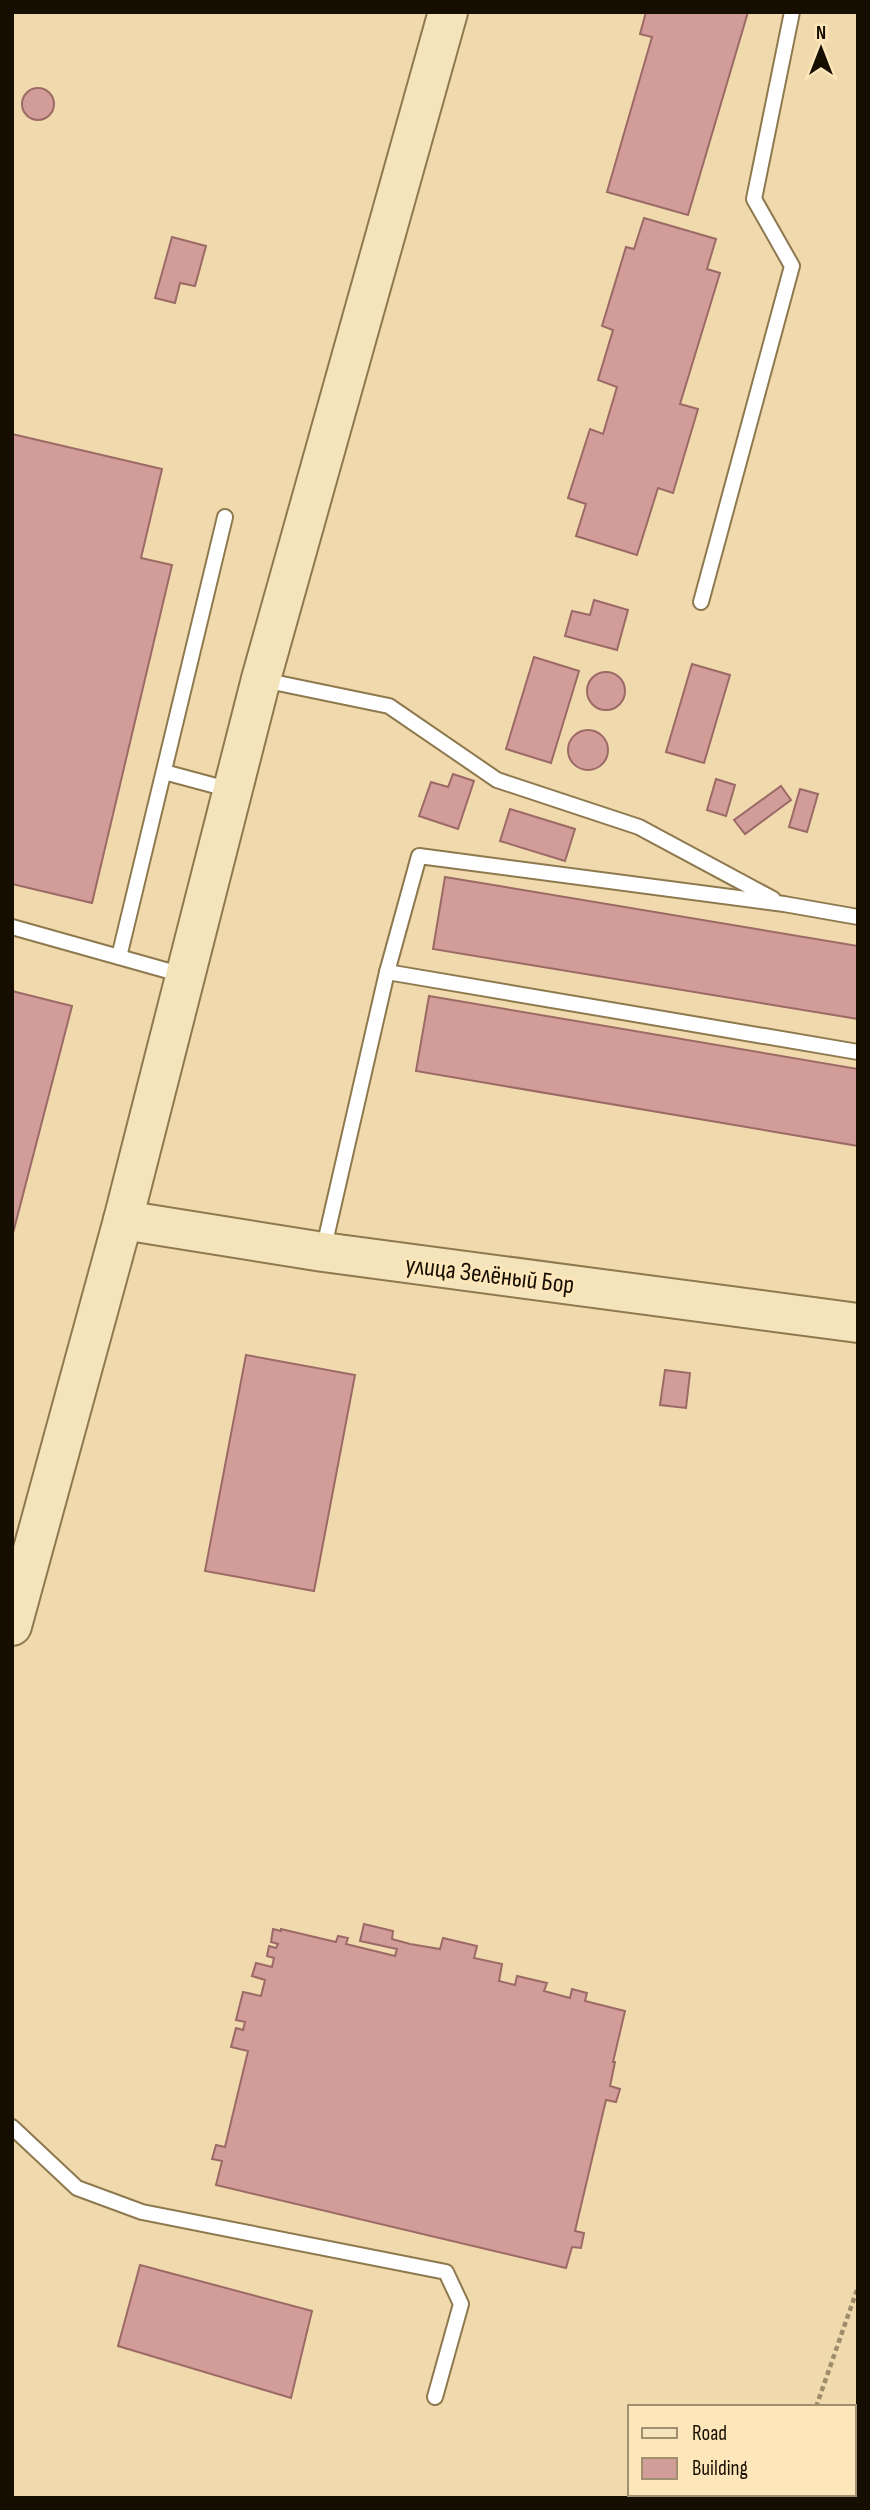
<svg xmlns="http://www.w3.org/2000/svg" width="870" height="2510" font-family="'Sofia Sans Condensed',sans-serif">
<style>
.building{fill:#d29d98;stroke:#9c6a66;stroke-width:2}
.lines{fill:none;stroke-linecap:round;stroke-linejoin:round}
.lane-casing{stroke:#8e794f;stroke-width:18}
.secondary-casing{stroke:#8e794f;stroke-width:42}
.path{stroke:#9e8d6c;stroke-width:4.5;stroke-dasharray:5 3.5;stroke-linecap:butt}
.lane{stroke:#fff;stroke-width:14}
.secondary{stroke:#f4e4bc;stroke-width:38}
.labels{text-anchor:middle;stroke-width:5;stroke-linejoin:round;paint-order:stroke}
.street-label{font-size:26px;fill:#160e01;stroke:#fde6b9}
</style>
<rect width="100%" height="100%" fill="#f0d9ac"/>
<g class="building">
<polygon points="646,12 748,12 688,215 607,192 652,37 640,34"/>
<circle cx="38" cy="104" r="16"/>
<polygon points="644,218 716,239 707,269 720,273 680,404 698,409 673,493 658,488 637,555 576,536 586,504 568,498 590,429 603,434 617,387 598,380 613,330 602,326 626,247 634,249"/>
<polygon points="172,237 206,246 195,286 180,283 175,303 155,298"/>
<polygon points="12,434 162,469 141,558 172,565 92,903 12,884"/>
<polygon points="594,600 628,610 617,650 565,636 572,611 590,615"/>
<polygon points="534,657 579,671 551,763 506,749"/>
<polygon points="692,664 730,675 704,763 666,752"/>
<circle cx="606" cy="691" r="19"/>
<circle cx="588" cy="750" r="20"/>
<polygon points="453,774 474,781 458,829 419,816 431,782 448,787"/>
<polygon points="716,779 735,785 726,816 707,810"/>
<polygon points="781,786 791,800 745,834 734,820"/>
<polygon points="800,789 818,794 807,832 789,827"/>
<polygon points="510,809 575,829 565,861 500,841"/>
<polygon points="445,877 858,946 858,1019 433,949"/>
<polygon points="12,991 72,1006 12,1237"/>
<polygon points="429,996 858,1069 858,1146 416,1071"/>
<polygon points="246,1355 355,1375 314,1591 205,1571"/>
<polygon points="665,1370 690,1373 686,1408 660,1405"/>
<polygon points="364,1924 393,1931 392,1939 410,1944 440,1949 443,1938 477,1946 474,1958 502,1964 499,1981 515,1985 517,1976 547,1983 544,1991 570,1998 572,1989 587,1993 585,2001 625,2011 613,2062 615,2062 610,2086 620,2089 616,2102 606,2100 575,2231 584,2233 581,2248 572,2247 566,2268 216,2185 222,2161 212,2159 216,2145 225,2147 248,2051 231,2047 236,2028 243,2030 245,2022 236,2020 243,1992 261,1996 265,1980 252,1976 256,1963 272,1967 274,1958 267,1956 269,1946 276,1948 278,1944 271,1942 273,1929 281,1931 281,1929 336,1942 338,1936 348,1938 346,1944 395,1956 397,1949 360,1941"/>
<polygon points="140,2265 312,2311 291,2398 118,2346"/>
</g>
<g class="lines">
<g class="lane-casing">
<g id="lane">
<polyline points="701,602 792,266 754,199 792,12"/>
<polyline points="263,680 389,706 497,780 639,827 773,899"/>
<polyline points="164,772 231,790"/>
<polyline points="12,927 183,975"/>
<polyline points="119,957 225,517"/>
<polyline points="387,972 858,1052"/>
<polyline points="323,1251 387,972 419,856 784,904 858,917"/>
<polyline points="12,2127 77,2188 142,2212 446,2272 461,2304 435,2397"/>
</g>
</g>
<g class="secondary-casing">
<g id="secondary">
<polyline points="123,1220 323,1252 858,1323"/>
<polyline points="12,1626 123,1220 261,679 448,12"/>
</g>
</g>
<g class="path">
<polyline points="816,2407 858,2287"/>
<polyline points="784,2498 785,2494"/>
</g>
<use href="#lane" class="lane"/>
<use href="#secondary" class="secondary"/>
</g>
<g class="labels">
<g class="street-label">
<text transform="translate(490 1274) rotate(7)" y="9">улица Зелёный Бор</text>
</g>
</g>
<rect width="870" height="2510" fill="none" stroke="#160e01" stroke-width="28"/>
<rect x="628" y="2405" width="228" height="91" fill="#fde6b9" stroke="#a1906f" stroke-width="2"/>
<rect x="642" y="2428" width="35" height="10" fill="#f4e4bc" stroke="#a1906f" stroke-width="2"/>
<text x="692" y="2440" font-size="21" fill="#160e01">Road</text>
<rect x="642" y="2458" width="35" height="21" fill="#d29d98" stroke="#a1906f" stroke-width="2"/>
<text x="692" y="2475" font-size="21" fill="#160e01">Building</text>
<g transform="translate(821 49)" stroke="#fde6b9" stroke-width="5" paint-order="stroke">
<path d="M0-5L12 26L0 18L-12 26Z" fill="#160e01"/>
<text y="-10" font-size="19" font-weight="bold" text-anchor="middle" fill="#160e01">N</text>
</g>
</svg>
